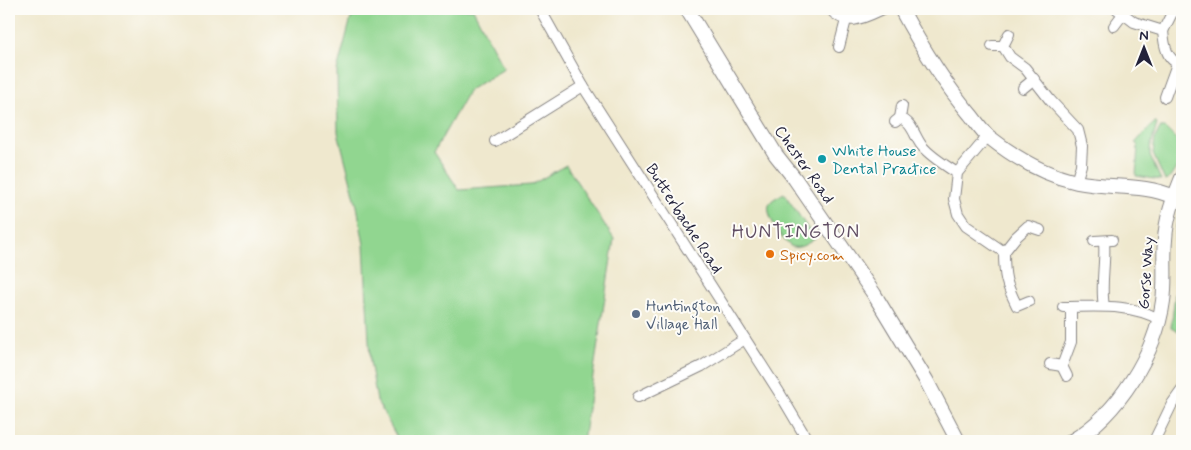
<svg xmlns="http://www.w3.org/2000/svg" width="1191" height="450" font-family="Mynerve,sans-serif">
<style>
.green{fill:#91d690;stroke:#5a7c66}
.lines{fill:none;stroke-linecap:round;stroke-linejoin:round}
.street-casing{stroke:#888584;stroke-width:12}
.secondary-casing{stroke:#888584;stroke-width:16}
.street{stroke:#fff;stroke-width:10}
.secondary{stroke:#fff;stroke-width:14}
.culture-dot{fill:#0f9aa8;stroke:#fdfcf7;stroke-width:2}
.food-dot{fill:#e8710a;stroke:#fdfcf7;stroke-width:2}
.service-dot{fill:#5c6f8a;stroke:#fdfcf7;stroke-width:2}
.labels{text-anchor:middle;stroke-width:4;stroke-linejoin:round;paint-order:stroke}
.culture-label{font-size:16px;fill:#0d838f;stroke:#fdfcf7;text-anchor:start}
.street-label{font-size:16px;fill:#22223b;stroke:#fdfcf7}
.food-label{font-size:16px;fill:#c56008;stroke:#fdfcf7;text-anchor:start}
.service-label{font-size:16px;fill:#4e5e75;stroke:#fdfcf7;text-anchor:start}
.quarter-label{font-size:19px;letter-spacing:1px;fill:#5f4c62;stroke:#fdfcf7}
</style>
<rect width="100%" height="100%" fill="#fdfcf7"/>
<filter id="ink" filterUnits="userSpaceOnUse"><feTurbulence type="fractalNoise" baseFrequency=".02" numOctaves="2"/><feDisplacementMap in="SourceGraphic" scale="10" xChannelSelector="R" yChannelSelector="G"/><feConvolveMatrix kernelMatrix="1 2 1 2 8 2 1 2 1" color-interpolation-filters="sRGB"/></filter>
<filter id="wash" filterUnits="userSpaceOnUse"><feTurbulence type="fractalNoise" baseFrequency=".0096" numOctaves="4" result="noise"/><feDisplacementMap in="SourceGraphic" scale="20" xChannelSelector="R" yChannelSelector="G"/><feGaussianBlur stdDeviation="1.12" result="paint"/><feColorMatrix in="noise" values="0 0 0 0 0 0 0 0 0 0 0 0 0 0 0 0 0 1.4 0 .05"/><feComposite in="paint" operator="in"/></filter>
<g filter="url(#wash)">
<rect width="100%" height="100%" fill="#efe8ce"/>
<g class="green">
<polygon points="379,9 473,9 504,69 469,90 434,152 459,190 531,185 566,165 614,239 583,441 399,441 377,401 370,361 364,245 357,206 338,132 337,71 351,18"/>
<polygon points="1155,122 1157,124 1150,149 1150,156 1161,180 1136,176 1138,145 1135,143"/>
<polygon points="1160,128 1165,128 1182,145 1182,158 1170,178 1165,181 1153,154 1155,138"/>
<path d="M784,193L815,239C809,242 801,249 793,247C784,245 765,214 769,205C770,200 779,196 784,193Z"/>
<polygon points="1182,203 1182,334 1171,328 1176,287 1175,237 1177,220"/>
</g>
</g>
<g filter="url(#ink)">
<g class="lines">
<g class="street-casing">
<g id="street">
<polyline points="540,9 583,86 779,392 808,441"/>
<path d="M830,9C846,28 864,18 883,9"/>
<polyline points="1117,9 1134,22 1163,31 1174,9"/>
<polyline points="1114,26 1123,14"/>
<path d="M1163,31C1164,43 1166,62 1182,64"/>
<polyline points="1009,34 1003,46 1010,57 1025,68 1050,100 1078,130 1082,146 1081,165 1076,182"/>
<polyline points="992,46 1003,46"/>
<polyline points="839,47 846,20"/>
<polyline points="1023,88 1034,79"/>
<polyline points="1165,97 1177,64"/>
<polyline points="900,118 902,106"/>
<path d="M895,122L900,118C913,123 914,136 922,146C931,157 945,165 957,173"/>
<polyline points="988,136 957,173 954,199 958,214 966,226 1004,252 1015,238 1028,226 1040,230"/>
<polyline points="495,141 583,86"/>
<polyline points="1094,241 1112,240"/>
<path d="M1004,252C1004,277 1006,284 1017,306L1029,301"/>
<path d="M1104,306C1100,285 1106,263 1104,241"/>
<path d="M1063,307C1096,307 1129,303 1159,319"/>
<polyline points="1050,364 1062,366"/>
<polyline points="1067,376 1062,366 1071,342 1071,307"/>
<polyline points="638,397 702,366 745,339"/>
<polyline points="1154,441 1172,404 1182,390"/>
</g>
</g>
<g class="secondary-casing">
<g id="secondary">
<polyline points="687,9 776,155 795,179 874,294 926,380 958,441"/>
<path d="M901,9C921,46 942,81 970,114C976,121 982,131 989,137C1014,157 1045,175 1077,182C1110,189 1143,183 1174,197"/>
<path d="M1072,441C1118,414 1156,353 1163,301C1166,281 1163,260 1165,240C1166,217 1174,198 1182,178"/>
</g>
</g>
<use href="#street" class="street"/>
<use href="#secondary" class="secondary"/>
</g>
</g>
<circle class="culture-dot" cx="822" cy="159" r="5"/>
<circle class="food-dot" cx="770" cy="254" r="5"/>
<circle class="service-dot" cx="636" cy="314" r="5"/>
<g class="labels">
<g class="culture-label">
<text x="832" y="156">White House<tspan x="832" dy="18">Dental Practice</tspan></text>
</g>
<g class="street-label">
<text transform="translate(805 164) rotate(55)" y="6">Chester Road</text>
<text transform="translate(685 218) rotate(57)" y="6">Butterbache Road</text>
<text transform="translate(1145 273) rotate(-86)" y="6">Gorse Way</text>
</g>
<g class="food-label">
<text x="780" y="260">Spicy.com</text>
</g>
<g class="service-label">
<text x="646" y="311">Huntington<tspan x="646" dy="18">Village Hall</tspan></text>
</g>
<g class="quarter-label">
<text x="796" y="238">HUNTINGTON</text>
</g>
</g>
<rect width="1191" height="450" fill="none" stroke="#fdfcf7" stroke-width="30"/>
<g transform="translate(1144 48)" stroke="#fdfcf7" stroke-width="4" paint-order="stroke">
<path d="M0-4L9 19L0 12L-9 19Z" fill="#22223b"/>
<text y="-8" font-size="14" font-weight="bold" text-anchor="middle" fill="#22223b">N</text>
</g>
</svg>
